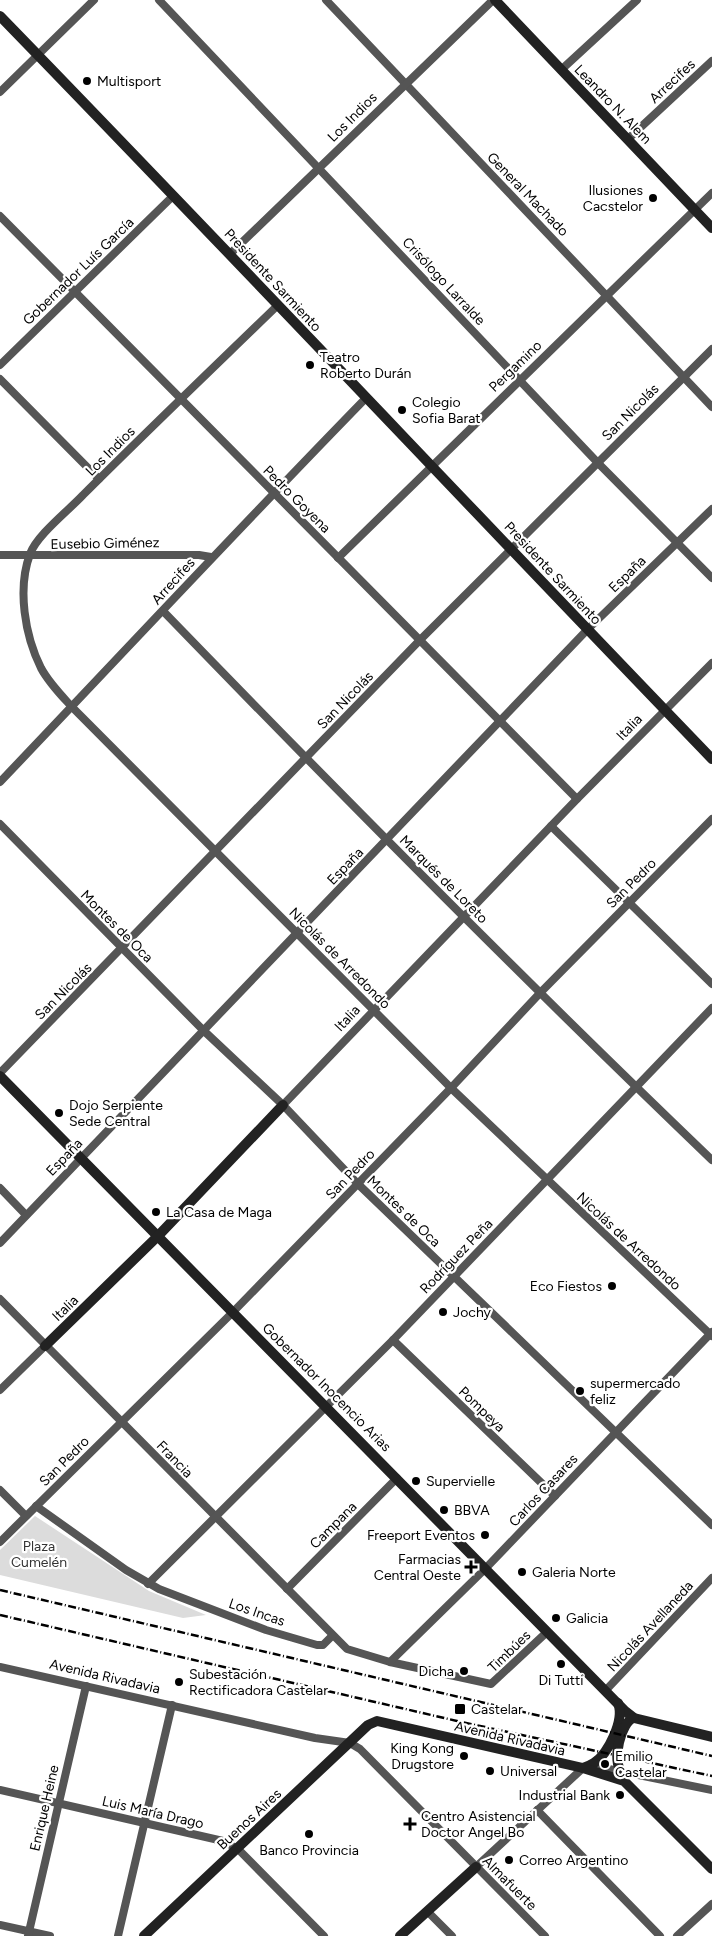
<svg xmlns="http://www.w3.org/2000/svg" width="712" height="1936" font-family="Figtree,sans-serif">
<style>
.green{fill:#dcdcdc}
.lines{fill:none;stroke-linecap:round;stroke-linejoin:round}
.street{stroke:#555;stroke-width:8}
.secondary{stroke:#222;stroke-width:10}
.rail{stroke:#000;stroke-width:2.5;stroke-dasharray:8 2.5 1 2.5;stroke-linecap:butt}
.poi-dot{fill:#000;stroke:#fff;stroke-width:2}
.labels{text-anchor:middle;stroke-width:4.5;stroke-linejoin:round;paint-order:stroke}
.poi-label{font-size:14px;fill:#000;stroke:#fff;text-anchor:start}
.street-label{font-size:14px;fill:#000;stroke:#fff}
.park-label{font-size:14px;fill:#333;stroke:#fff}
</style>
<rect width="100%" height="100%" fill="#fff"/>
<polygon class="green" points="35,1516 149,1591 206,1615 183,1618 0,1575 0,1550"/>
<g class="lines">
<g class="street">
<polyline points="159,0 598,463 712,578"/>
<polyline points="326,0 712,407"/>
<polyline points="561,70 637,0"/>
<polyline points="0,92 94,0"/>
<polyline points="628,139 712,61"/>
<polyline points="0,216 577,799"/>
<polyline points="230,254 493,0"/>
<path d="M278,305C213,368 147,431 83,495C68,511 37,535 30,554C17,589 25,636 41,668C49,683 61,695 72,707L451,1088L712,1336"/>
<polyline points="0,365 173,196"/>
<polyline points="0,379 99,479"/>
<polyline points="0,555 199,555 211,557"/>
<polyline points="338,558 712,193"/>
<path d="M163,611C343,797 525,981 712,1160"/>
<path d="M0,782C122,654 242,525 366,398"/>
<polyline points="0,824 203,1030 283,1105 358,1184 712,1525"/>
<polyline points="551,826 712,984"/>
<polyline points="0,1073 420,640 712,349"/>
<polyline points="283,1105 577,799 712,663"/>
<polyline points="0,1188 26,1215"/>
<polyline points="0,1243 587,630 712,509"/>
<polyline points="0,1299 347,1649 390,1662 491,1684 547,1632"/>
<polyline points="393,1340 555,1496"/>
<polyline points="0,1390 45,1346"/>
<polyline points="0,1490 26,1516"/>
<polyline points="36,1506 126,1570 159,1589 266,1630 317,1645 323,1645 332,1636"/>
<polyline points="0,1542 233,1312 451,1088 540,993 712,819"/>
<polyline points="148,1584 393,1340 712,1008"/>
<polyline points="287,1589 397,1478"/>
<polyline points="390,1662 485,1569 712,1332"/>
<polyline points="0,1667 315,1738 350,1743 360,1749 545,1936"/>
<polyline points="606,1690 712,1578"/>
<polyline points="0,1790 223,1841 238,1849 324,1936"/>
<polyline points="537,1810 660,1936"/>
<polyline points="476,1867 583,1768 599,1767 712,1790"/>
<polyline points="427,1911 452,1936"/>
<polyline points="0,1925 50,1936"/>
<polyline points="28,1936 86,1686"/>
<polyline points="118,1936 172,1705"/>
<polyline points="677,1936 712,1904"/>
</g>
<g class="secondary">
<polyline points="495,0 712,228"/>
<path d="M0,16C239,262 474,512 712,759"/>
<polyline points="0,1076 625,1711 634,1718 712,1737"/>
<polyline points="45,1346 158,1236 283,1105"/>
<path d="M583,1768C586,1767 591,1765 594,1763C608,1754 625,1720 618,1703"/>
<path d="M622,1772C611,1762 621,1721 634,1718"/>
<polyline points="144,1936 368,1725 377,1721 583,1768 624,1781 712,1869"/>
<polyline points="400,1936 476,1867"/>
</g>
<g class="rail">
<polyline points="0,1590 712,1756"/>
<polyline points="0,1615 457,1721 712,1776"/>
</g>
</g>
<g class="poi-dot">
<circle cx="87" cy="81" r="5"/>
<circle cx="653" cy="198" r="5"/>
<circle cx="310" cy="365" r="5"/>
<circle cx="402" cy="410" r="5"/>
<circle cx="59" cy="1113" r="5"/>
<circle cx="156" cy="1212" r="5"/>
<circle cx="612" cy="1286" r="5"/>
<circle cx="443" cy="1312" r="5"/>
<circle cx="580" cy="1391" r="5"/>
<circle cx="416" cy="1481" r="5"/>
<circle cx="444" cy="1510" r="5"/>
<circle cx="485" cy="1535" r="5"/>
<path d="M468.5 1559.5h5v5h5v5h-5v5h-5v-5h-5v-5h5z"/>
<circle cx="522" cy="1572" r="5"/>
<circle cx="556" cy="1618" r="5"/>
<circle cx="561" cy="1664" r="5"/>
<circle cx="464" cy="1671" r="5"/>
<circle cx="179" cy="1682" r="5"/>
<rect x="454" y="1703" width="12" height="12" rx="2.5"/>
<circle cx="464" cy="1756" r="5"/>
<circle cx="605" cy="1764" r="5"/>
<circle cx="490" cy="1771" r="5"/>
<circle cx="620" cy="1795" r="5"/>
<path d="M407.5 1816.5h5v5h5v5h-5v5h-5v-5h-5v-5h5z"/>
<circle cx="309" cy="1834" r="5"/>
<circle cx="509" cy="1860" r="5"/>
</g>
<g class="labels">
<g class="poi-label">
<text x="97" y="86">Multisport</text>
<text x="643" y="195" text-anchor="end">Ilusiones<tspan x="643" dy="16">Cacstelor</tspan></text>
<text x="320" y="362">Teatro<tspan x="320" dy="16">Roberto Durán</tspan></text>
<text x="412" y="407">Colegio<tspan x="412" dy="16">Sofia Barat</tspan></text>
<text x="69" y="1110">Dojo Serpiente<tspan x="69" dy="16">Sede Central</tspan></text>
<text x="166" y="1217">La Casa de Maga</text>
<text x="602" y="1291" text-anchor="end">Eco Fiestos</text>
<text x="453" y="1317">Jochy</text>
<text x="590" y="1388">supermercado<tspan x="590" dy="16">feliz</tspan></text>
<text x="426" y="1486">Supervielle</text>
<text x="454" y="1515">BBVA</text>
<text x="475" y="1540" text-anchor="end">Freeport Eventos</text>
<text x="461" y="1564" text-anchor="end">Farmacias<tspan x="461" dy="16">Central Oeste</tspan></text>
<text x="532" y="1577">Galeria Norte</text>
<text x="566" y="1623">Galicia</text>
<text x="454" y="1676" text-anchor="end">Dicha</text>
<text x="189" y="1679">Subestación<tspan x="189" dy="16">Rectificadora Castelar</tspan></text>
<text x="561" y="1685" text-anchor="middle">Di Tutti</text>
<text x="471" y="1714">Castelar</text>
<text x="454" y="1753" text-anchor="end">King Kong<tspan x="454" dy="16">Drugstore</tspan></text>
<text x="615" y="1761">Emilio<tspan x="615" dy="16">Castelar</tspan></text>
<text x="500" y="1776">Universal</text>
<text x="610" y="1800" text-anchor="end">Industrial Bank</text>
<text x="421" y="1821">Centro Asistencial<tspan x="421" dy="16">Doctor Angel Bo</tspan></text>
<text x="309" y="1855" text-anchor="middle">Banco Provincia</text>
<text x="519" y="1865">Correo Argentino</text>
</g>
<g class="street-label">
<text transform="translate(672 81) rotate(-43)" y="5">Arrecifes</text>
<text transform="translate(613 104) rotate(46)" y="5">Leandro N. Alem</text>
<text transform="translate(352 117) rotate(-45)" y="5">Los Indios</text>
<text transform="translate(528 194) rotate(46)" y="5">General Machado</text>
<text transform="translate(78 271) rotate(-44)" y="5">Gobernador Luís García</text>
<text transform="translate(273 280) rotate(47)" y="5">Presidente Sarmiento</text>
<text transform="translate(444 281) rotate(47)" y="5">Crisólogo Larralde</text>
<text transform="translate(515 366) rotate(-44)" y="5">Pergamino</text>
<text transform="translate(630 412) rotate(-45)" y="5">San Nicolás</text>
<text transform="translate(110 451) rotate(-45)" y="5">Los Indios</text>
<text transform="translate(297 499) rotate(45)" y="5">Pedro Goyena</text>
<text transform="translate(105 543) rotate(-1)" y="5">Eusebio Giménez</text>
<text transform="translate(553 573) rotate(47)" y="5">Presidente Sarmiento</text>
<text transform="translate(627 574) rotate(-44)" y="5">España</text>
<text transform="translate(173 581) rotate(-48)" y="5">Arrecifes</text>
<text transform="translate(345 700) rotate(-46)" y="5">San Nicolás</text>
<text transform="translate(629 727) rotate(-46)" y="5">Italia</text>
<text transform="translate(345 866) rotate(-46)" y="5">España</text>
<text transform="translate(444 879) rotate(45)" y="5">Marqués de Loreto</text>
<text transform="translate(631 883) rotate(-45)" y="5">San Pedro</text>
<text transform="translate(117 926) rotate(45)" y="5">Montes de Oca</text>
<text transform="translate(340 958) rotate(45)" y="5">Nicolás de Arredondo</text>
<text transform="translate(63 991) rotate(-45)" y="5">San Nicolás</text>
<text transform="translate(347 1018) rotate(-47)" y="5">Italia</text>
<text transform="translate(64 1157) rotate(-46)" y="5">España</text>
<text transform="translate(350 1174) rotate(-46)" y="5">San Pedro</text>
<text transform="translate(404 1211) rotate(44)" y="5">Montes de Oca</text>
<text transform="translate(629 1241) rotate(43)" y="5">Nicolás de Arredondo</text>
<text transform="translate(456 1256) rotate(-46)" y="5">Rodríguez Peña</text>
<text transform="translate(65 1308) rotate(-44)" y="5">Italia</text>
<text transform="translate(327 1387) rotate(45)" y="5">Gobernador Inocencio Arias</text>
<text transform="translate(482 1409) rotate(44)" y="5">Pompeya</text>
<text transform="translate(175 1459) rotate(46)" y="5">Francia</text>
<text transform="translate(64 1461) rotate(-45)" y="5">San Pedro</text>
<text transform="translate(543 1490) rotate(-47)" y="5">Carlos Casares</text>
<text transform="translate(333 1525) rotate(-45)" y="5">Campana</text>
<text transform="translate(257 1612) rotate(19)" y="5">Los Incas</text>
<text transform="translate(650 1626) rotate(-47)" y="5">Nicolás Avellaneda</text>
<text transform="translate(509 1651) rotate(-44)" y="5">Timbúes</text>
<text transform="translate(105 1676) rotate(13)" y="5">Avenida Rivadavia</text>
<text transform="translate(510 1738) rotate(13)" y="5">Avenida Rivadavia</text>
<text transform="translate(44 1808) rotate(-77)" y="5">Enrique Heine</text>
<text transform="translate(153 1812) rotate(13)" y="5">Luis María Drago</text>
<text transform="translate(249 1819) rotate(-43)" y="5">Buenos Aires</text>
<text transform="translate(510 1883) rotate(45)" y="5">Almafuerte</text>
</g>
<g class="park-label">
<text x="39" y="1551">Plaza<tspan x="39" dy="16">Cumelén</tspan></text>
</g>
</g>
</svg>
